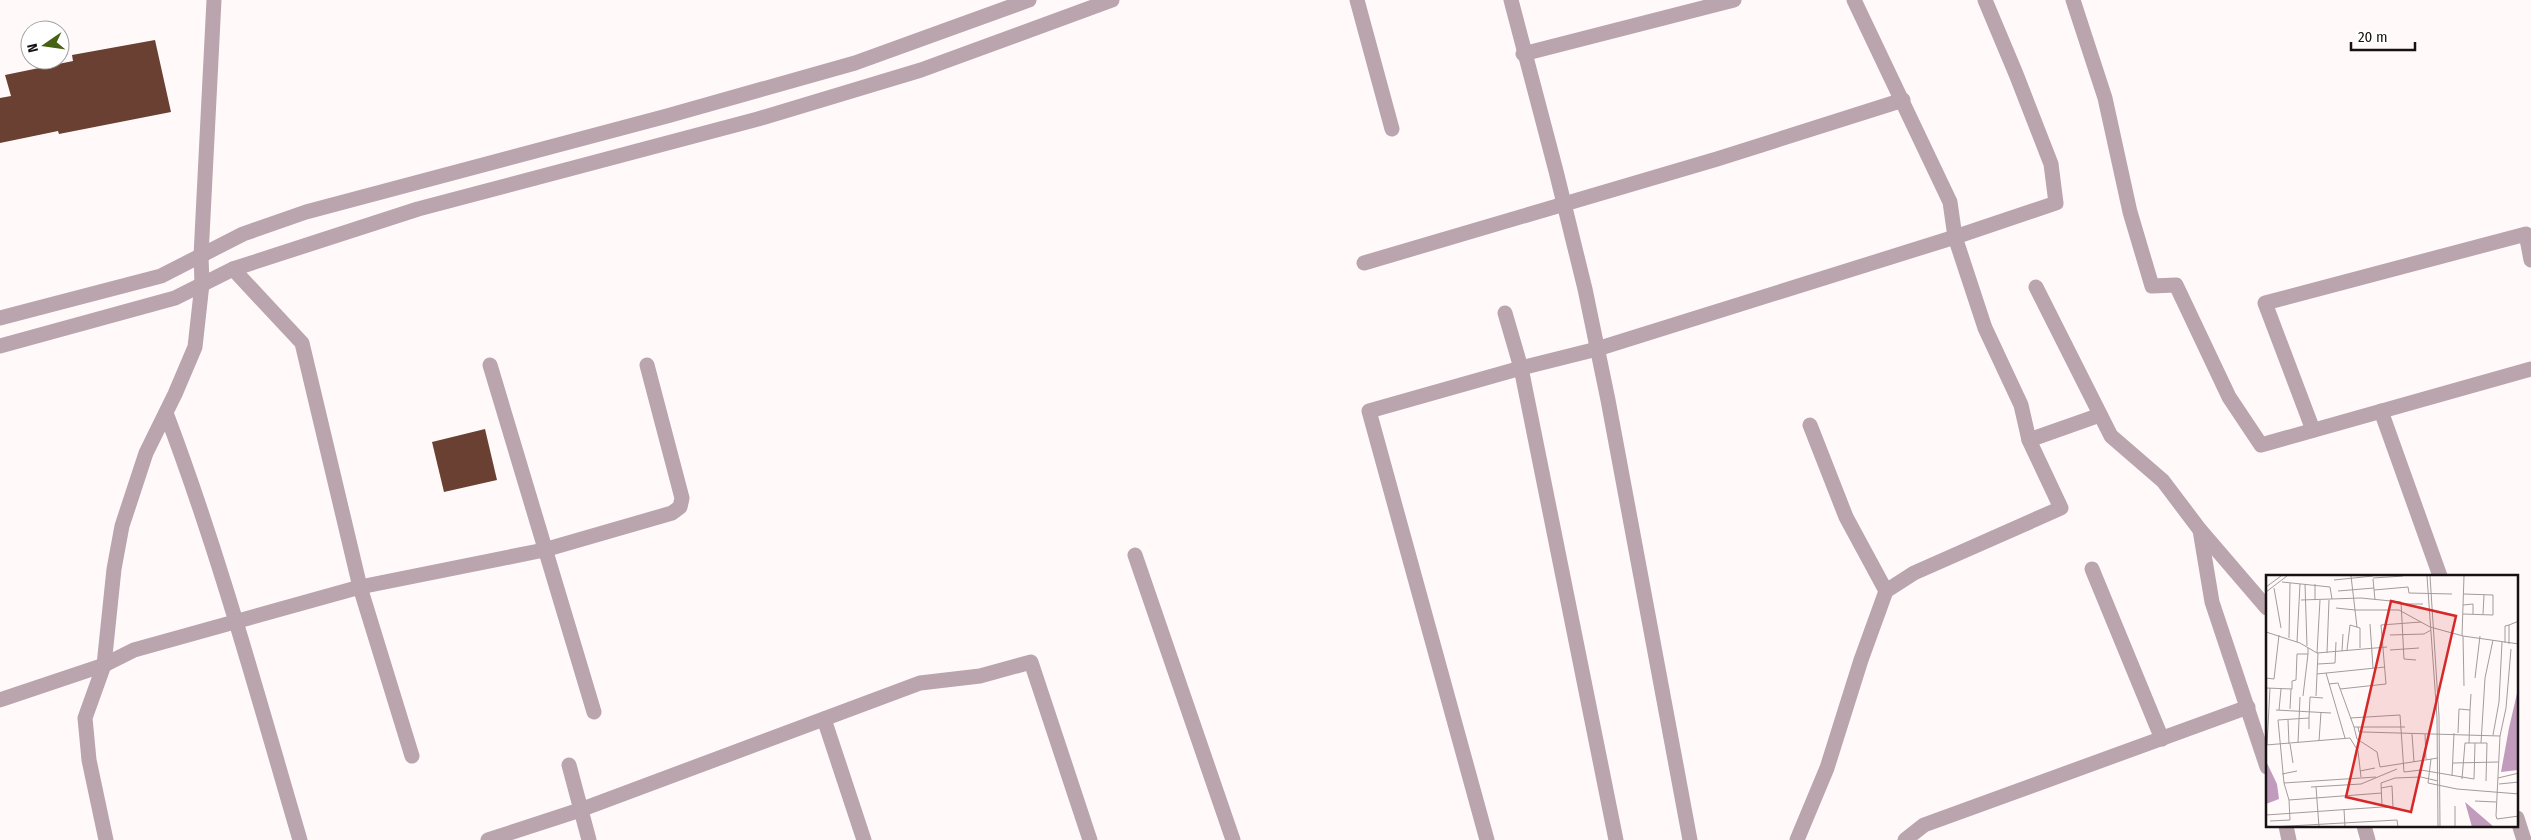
<svg xmlns="http://www.w3.org/2000/svg" width="2531" height="840" font-family="'Fira Sans Condensed',sans-serif">
<style>
.building{fill:#6a4033}
.lines{fill:none;stroke-linecap:round;stroke-linejoin:round}
.minor{stroke:#baa4ad;stroke-width:15}
.inset-road{fill:none;stroke:#a29c9d;stroke-width:1}
.view{fill:#d62828;fill-opacity:0.15;stroke:#d62828;stroke-width:2.5}
.inset-edge{fill:none;stroke:#161112;stroke-width:2.5}
</style>
<rect width="100%" height="100%" fill="#fff9f9"/>
<g class="building">
<polygon points="155,40 171,112 59,134 58,131 0,143 0,98 11,96 5,75 73,61 72,55"/>
<polygon points="485,429 497,480 444,492 432,442"/>
</g>
<g class="lines">
<g class="minor">
<polyline points="1357,0 1392,129"/>
<polyline points="1511,0 1556,171 1585,289 1608,400 1690,840"/>
<polyline points="2073,0 2105,98 2130,212 2152,286 2176,285 2229,397 2261,445 2531,369"/>
<polyline points="1523,54 1734,0"/>
<polyline points="1364,263 1717,159 1903,100"/>
<polyline points="233,269 302,343 360,587 412,756"/>
<polyline points="2036,287 2111,436 2163,481 2200,530 2267,608"/>
<polyline points="1505,313 1521,368 1616,840"/>
<polyline points="0,318 161,276 243,234 306,212 667,116 855,63 1029,0"/>
<polyline points="0,346 175,298 233,269 418,209 758,119 921,70 1112,0"/>
<polyline points="490,365 594,712"/>
<polyline points="2381,411 2440,576"/>
<path d="M166,413C219,553 258,697 300,840"/>
<polyline points="1810,425 1846,517 1886,591"/>
<polyline points="2313,430 2265,303 2526,234 2531,260"/>
<polyline points="2029,440 2100,415"/>
<polyline points="2200,530 2212,602 2267,767"/>
<polyline points="1135,555 1233,840"/>
<polyline points="2092,569 2162,739"/>
<polyline points="0,700 104,665 134,650 360,587 544,550 672,513 680,507 682,498 647,365"/>
<polyline points="824,719 864,840"/>
<polyline points="569,765 589,840"/>
<polyline points="2517,818 2524,840"/>
<polyline points="2286,826 2289,840"/>
<polyline points="2364,826 2368,840"/>
<polyline points="106,840 89,760 85,718 104,665 114,569 122,526 146,453 175,394 195,347 202,284 201,256 214,0"/>
<polyline points="488,840 580,810 920,683 980,676 1031,662 1090,840"/>
<polyline points="1487,840 1369,411 1521,368 1597,349 1955,237 2056,203 2051,164 2016,74 1985,0"/>
<polyline points="1797,840 1827,768 1861,660 1886,591 1914,573 2061,508 2029,440 2021,405 1985,328 1955,237 1950,202 1854,0"/>
<polyline points="1905,840 1924,825 2248,707"/>
</g>
</g>
<g transform="translate(2266 575)">
<rect width="252" height="252" fill="#fff9f9"/>
<path d="M252,114V195L235,197L243,153ZM0,186L11,209L13,224L0,229ZM199,227L228,252H206Z" fill="#c09bbc"/>
<path class="inset-road" d="M85,1L89,35H133L164,52L197,61L253,69M161,1L171,142L172,252M164,1L173,141L174,252M107,3L137,1M107,4L109,25M68,5L107,1M16,7L64,12L66,24M39,9L41,71M0,12L15,1M8,13L15,53M108,15L142,12L143,18L186,19M72,16L108,13M0,17L21,1M35,25L95,23L135,27L138,84L150,85M49,25V9M136,29H157M197,30L207,29V39M70,33L89,35L91,52M197,39L227,40V20L198,19M217,39L218,20M104,49L107,93M0,57L34,68L51,78L121,72M124,60L158,59L165,55M196,61L198,1M197,61L198,111M23,63L24,8M31,67L34,9M239,68V51L243,50M243,69V50L253,46M245,74L240,133L234,161L230,241L231,244L253,241M81,75L84,50L94,53V73M124,75L153,73M76,76L77,59M51,78L54,25M61,78L63,25M52,89L69,88L70,67M60,98L79,163M51,99L119,92M0,103L8,104L13,60M209,103L214,61M63,109L72,108L88,152H139M0,113L26,114V106L30,105L31,79H42V73M74,114L120,109L115,50L155,47M37,121L42,79M50,121L52,78M24,134L25,114M10,135L65,138M13,135L15,114M204,135L205,119M43,143L44,122L57,123M84,143L134,140L138,197L155,195L208,204L209,168M22,145L23,169M88,152L91,164L111,177L114,192L172,183M92,152L93,157H98L234,161M192,158L193,134L204,135L203,168M146,159L148,187M159,159L160,184M227,160L233,127L236,67M53,166L55,137M32,168L34,122M215,168L219,103L227,65M24,169L27,188M0,170L84,163L92,176L95,202M1,170L4,113M165,184L162,208L191,214L253,219M187,188L232,187M94,196L109,193M16,199L31,196M186,201L188,158M232,203L253,198M196,204L199,168H221L220,206M18,208L12,145L43,143V154M233,209L253,207M45,212L95,209L131,194M50,212L53,252M115,213L126,211L127,233L116,232M23,225L116,218M209,226L230,227M189,231V252M78,234L79,252M0,240L116,232L115,208L129,203L155,202L172,206M4,246L24,245L23,225L18,208L110,202M5,252L131,245L132,252"/>
<path class="view" d="M125,26L190,41L145,237L80,222Z"/>
<rect width="252" height="252" class="inset-edge"/>
</g>
<g transform="translate(45 45) rotate(257)"><circle r="24" fill="#ffffff" stroke="#a2a0a0"/>
<path d="M0-4L9 19L0 12L-9 19Z" fill="#466213"/>
<text y="-8" font-size="14" font-weight="bold" text-anchor="middle" fill="#161112">N</text>
</g>
<path d="M2351 42v8h64v-8" fill="none" stroke="#161112" stroke-width="2.5"/>
<text x="2358" y="42" font-size="15" fill="#161112" stroke="#ffffff" stroke-width="4" paint-order="stroke">20 m</text>
</svg>
